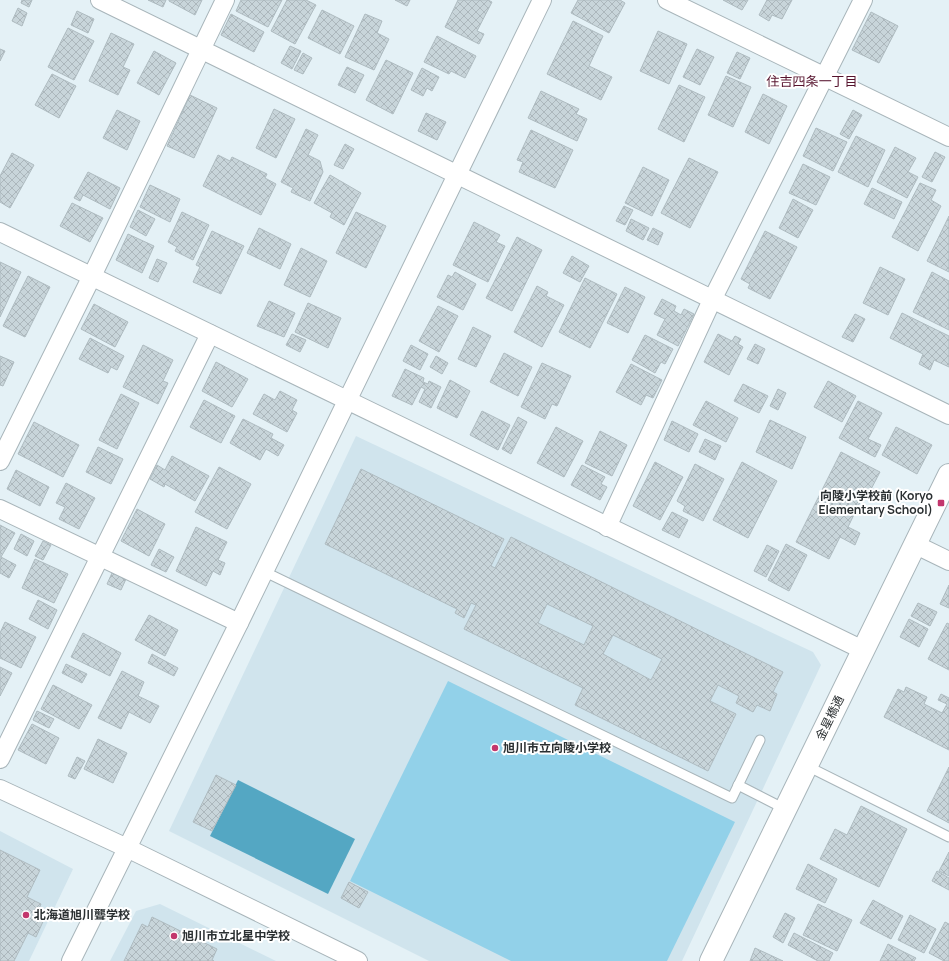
<svg xmlns="http://www.w3.org/2000/svg" width="949" height="961" font-family="Manrope,'Noto Sans JP',sans-serif">
<style>
.built{fill:#d0e4ed}
.garden{fill:#92d1e9}
.water{fill:#54a7c3}
.building{fill:url(#building-cross-hatch);stroke:#aebbc0;fill-rule:evenodd}
.lines{fill:none;stroke-linecap:round;stroke-linejoin:round}
.service-casing{stroke:#a8b5ba;stroke-width:11}
.minor-casing{stroke:#a8b5ba;stroke-width:20}
.tertiary-casing{stroke:#a8b5ba;stroke-width:24}
.service{stroke:#fff;stroke-width:9}
.minor{stroke:#fff;stroke-width:18}
.tertiary{stroke:#fff;stroke-width:22}
.poi-dot{fill:#c3376d;stroke:#fff;stroke-width:1.5}
.labels{text-anchor:middle;stroke-width:4;stroke-linejoin:round;paint-order:stroke}
.poi-label{font-size:12px;font-weight:bold;fill:#2a2f31;stroke:#fff;text-anchor:start}
.street-label{font-size:12px;fill:#2a2f31;stroke:#fff}
.neighbourhood-label{font-size:13px;fill:#56132d;stroke:#fff}
</style>
<defs>
<pattern id="building-cross-hatch" width="8" height="8" patternUnits="userSpaceOnUse"><rect width="8" height="8" fill="#c8d5da"/><path d="M0 0l8 8M0 8l8-8" fill="none" stroke="#acb7bc"/></pattern>
</defs>
<rect width="100%" height="100%" fill="#e4f1f6"/>
<g class="built">
<polygon points="356,436 813,652 821,665 682,961 429,961 169,831"/>
<polygon points="0,831 73,869 29,961 0,961"/>
<polygon points="160,904 276,961 110,961 136,911"/>
</g>
<polygon class="garden" points="448,681 735,822 667,961 511,961 350,881"/>
<polygon class="water" points="238,780 355,839 328,894 210,836"/>
<g class="building">
<polygon points="22,0 32,0 29,7 21,3"/>
<polygon points="148,0 166,0 163,7"/>
<polygon points="169,0 202,0 195,15 169,1"/>
<polygon points="241,0 282,0 268,27 236,11"/>
<polygon points="287,0 306,0 316,5 295,44 271,31"/>
<polygon points="395,0 410,0 407,6"/>
<polygon points="458,0 488,0 492,2 477,31 484,34 479,44 445,27"/>
<polygon points="578,0 620,0 625,3 609,33 571,13"/>
<polygon points="723,0 748,0 742,10"/>
<polygon points="767,0 792,0 782,19 772,15 769,21 759,15"/>
<polygon points="18,8 27,13 22,26 12,21"/>
<polygon points="322,10 354,26 340,54 308,38"/>
<polygon points="77,11 94,19 88,33 71,25"/>
<polygon points="871,12 898,26 879,63 852,50"/>
<polygon points="231,14 264,32 254,52 221,35"/>
<polygon points="365,14 382,21 377,33 389,39 374,70 345,57"/>
<polygon points="573,21 603,36 589,66 612,77 601,100 547,74"/>
<polygon points="68,28 94,41 74,80 48,67"/>
<polygon points="658,31 687,44 669,84 640,71"/>
<polygon points="111,33 134,44 123,67 130,70 118,95 89,81"/>
<polygon points="437,36 476,56 465,78 451,71 449,74 424,62"/>
<polygon points="290,46 301,51 292,69 281,63"/>
<polygon points="0,49 5,51 0,61"/>
<polygon points="697,49 714,57 700,85 683,77"/>
<polygon points="154,51 176,63 159,95 137,83"/>
<polygon points="737,52 750,58 740,79 727,73"/>
<polygon points="303,53 312,58 303,74 294,70"/>
<polygon points="386,60 413,73 393,114 366,100"/>
<polygon points="347,67 364,75 355,93 338,85"/>
<polygon points="422,68 439,77 432,91 427,88 423,96 411,90"/>
<polygon points="52,74 76,86 59,118 35,105"/>
<polygon points="726,76 751,87 733,127 708,115"/>
<polygon points="679,85 705,97 684,142 658,129"/>
<polygon points="541,91 579,109 576,114 587,119 577,141 528,118"/>
<polygon points="763,94 787,106 769,144 745,132"/>
<polygon points="190,95 217,108 194,158 167,146"/>
<polygon points="274,109 295,119 276,158 256,148"/>
<polygon points="117,110 140,121 127,150 103,138"/>
<polygon points="853,110 862,115 849,139 840,134"/>
<polygon points="426,113 446,122 437,140 418,131"/>
<polygon points="816,128 847,142 833,171 803,156"/>
<polygon points="306,129 318,135 308,155 320,161 323,172 310,201 291,192 293,188 281,182"/>
<polygon points="531,130 573,150 555,188 519,172 523,162 517,160"/>
<polygon points="856,136 885,150 868,187 838,172"/>
<polygon points="345,144 354,149 343,169 334,165"/>
<polygon points="895,147 916,158 908,172 918,177 907,198 877,182"/>
<polygon points="935,152 945,157 932,182 922,177"/>
<polygon points="12,153 34,165 10,208 0,202 0,176"/>
<polygon points="218,155 230,161 232,157 267,174 265,178 276,184 261,215 203,186"/>
<polygon points="689,158 718,172 690,228 661,213"/>
<polygon points="803,164 830,177 816,205 789,193"/>
<polygon points="643,167 669,180 652,216 625,203"/>
<polygon points="88,172 120,188 110,209 83,195 80,201 74,198"/>
<polygon points="330,175 361,193 344,225 330,217 332,213 314,203"/>
<polygon points="920,183 936,190 931,200 941,206 918,251 892,237"/>
<polygon points="150,185 180,199 170,222 140,207"/>
<polygon points="872,188 902,202 894,219 864,204"/>
<polygon points="793,199 813,210 798,238 779,228"/>
<polygon points="72,203 103,218 90,242 60,226"/>
<polygon points="624,206 633,210 625,225 616,221"/>
<polygon points="138,210 155,219 146,236 130,227"/>
<polygon points="182,212 209,225 193,260 175,251 177,247 168,242"/>
<polygon points="356,212 386,226 366,268 336,253"/>
<polygon points="949,216 949,272 927,261"/>
<polygon points="631,219 649,228 643,240 626,231"/>
<polygon points="474,222 500,235 496,242 505,246 488,282 453,265"/>
<polygon points="259,228 291,244 280,269 247,253"/>
<polygon points="653,228 663,233 658,245 647,240"/>
<polygon points="212,231 244,246 221,294 193,282 200,267 196,265"/>
<polygon points="765,231 797,247 770,299 748,288 750,284 741,279"/>
<polygon points="128,234 154,246 142,273 116,260"/>
<polygon points="517,237 542,250 512,311 486,298"/>
<polygon points="301,248 327,261 310,297 284,285"/>
<polygon points="572,256 589,266 580,282 563,273"/>
<polygon points="157,259 167,263 158,282 149,278"/>
<polygon points="0,262 21,272 0,317"/>
<polygon points="880,267 905,279 888,315 863,303"/>
<polygon points="455,272 476,284 463,310 437,297 448,275 452,277"/>
<polygon points="932,272 949,281 949,330 913,312"/>
<polygon points="28,276 50,287 25,337 3,326"/>
<polygon points="585,278 617,294 590,348 559,332"/>
<polygon points="537,286 548,292 546,296 564,305 542,347 514,332"/>
<polygon points="625,287 645,297 628,333 607,323"/>
<polygon points="662,299 676,306 674,311 681,315 684,309 694,314 678,346 657,335 665,319 654,314"/>
<polygon points="269,301 295,313 284,337 257,326"/>
<polygon points="308,303 341,318 328,348 295,332"/>
<polygon points="94,304 128,322 115,347 81,329"/>
<polygon points="438,306 458,316 439,352 419,341"/>
<polygon points="902,313 949,336 949,367 934,360 930,370 919,364 923,354 890,338"/>
<polygon points="855,314 865,319 853,342 842,337"/>
<polygon points="473,327 491,336 476,367 458,359"/>
<polygon points="292,334 306,340 300,352 286,345"/>
<polygon points="718,334 732,341 735,336 741,339 738,344 743,347 729,375 704,362"/>
<polygon points="645,335 673,349 665,364 661,362 655,373 632,360"/>
<polygon points="90,338 124,356 117,370 111,367 108,373 79,359"/>
<polygon points="755,344 765,349 758,364 747,359"/>
<polygon points="143,345 173,360 163,381 168,383 158,404 123,387"/>
<polygon points="411,345 428,354 420,370 403,361"/>
<polygon points="504,353 532,367 518,396 490,382"/>
<polygon points="0,356 14,362 3,386 0,385"/>
<polygon points="436,356 448,363 442,374 430,367"/>
<polygon points="216,362 248,379 232,407 202,391"/>
<polygon points="542,363 571,376 557,406 552,404 545,419 521,407"/>
<polygon points="631,364 662,380 653,398 646,395 641,405 616,392"/>
<polygon points="405,369 424,378 423,382 428,384 429,381 441,387 431,408 419,402 425,389 421,387 412,405 392,396"/>
<polygon points="450,380 470,391 457,418 437,408"/>
<polygon points="828,381 856,396 842,422 814,407"/>
<polygon points="743,384 768,396 759,413 734,401"/>
<polygon points="778,389 786,393 778,410 770,406"/>
<polygon points="280,391 297,400 292,410 297,413 287,432 253,414 264,394 275,400"/>
<polygon points="121,394 139,403 117,449 99,440"/>
<polygon points="204,400 235,416 221,443 190,427"/>
<polygon points="706,401 738,418 726,442 693,425"/>
<polygon points="858,401 882,413 868,439 881,445 875,457 839,438"/>
<polygon points="482,411 510,425 498,450 470,435"/>
<polygon points="518,417 527,422 511,454 502,449"/>
<polygon points="243,419 273,434 271,438 284,445 278,456 266,449 260,460 230,443"/>
<polygon points="770,420 806,437 792,469 756,452"/>
<polygon points="672,421 698,434 689,452 664,440"/>
<polygon points="34,422 79,445 63,477 18,454"/>
<polygon points="556,427 583,441 564,477 537,463"/>
<polygon points="896,427 932,445 917,474 882,455"/>
<polygon points="600,431 627,445 612,476 585,463"/>
<polygon points="705,439 721,446 715,460 699,452"/>
<polygon points="98,447 123,459 111,484 86,472"/>
<polygon points="841,452 880,472 868,495 864,494 848,527 860,533 855,545 840,537 829,559 796,542"/>
<polygon points="172,456 209,476 195,501 165,484 164,487 150,479 157,465 165,470"/>
<polygon points="655,462 683,477 660,520 633,506"/>
<polygon points="742,462 777,481 748,538 713,520"/>
<polygon points="695,464 724,479 703,521 683,511 685,506 677,501"/>
<polygon points="582,465 605,477 601,484 607,487 600,500 571,485"/>
<polygon points="219,467 251,484 227,529 195,512"/>
<path d="M361,469L504,539L491,566L495,568L511,537L783,672L773,692L777,694L770,711L757,705L753,712L736,703L739,696L718,685L710,701L736,714L708,771L575,705L583,688L464,629L476,605L471,603L464,618L455,613L457,609L325,544ZM547,604L593,626L584,645L538,623ZM613,635L662,659L651,680L603,654Z"/>
<polygon points="16,470 49,487 40,506 7,489"/>
<polygon points="66,483 95,498 79,529 59,519 65,507 56,503"/>
<polygon points="137,509 165,524 149,556 121,541"/>
<polygon points="672,512 688,520 679,538 662,530"/>
<polygon points="0,525 15,533 1,557 16,565 9,578 0,573"/>
<polygon points="196,527 227,542 218,560 225,563 220,575 213,571 206,586 176,571"/>
<polygon points="21,534 34,541 27,556 14,549"/>
<polygon points="43,541 51,545 43,560 35,556"/>
<polygon points="786,544 807,555 789,591 768,580"/>
<polygon points="767,545 779,551 766,577 754,571"/>
<polygon points="159,549 174,557 166,572 151,565"/>
<polygon points="35,559 68,574 54,603 22,588"/>
<polygon points="112,573 126,579 121,590 107,584"/>
<polygon points="949,585 949,608 940,604"/>
<polygon points="38,600 57,610 48,629 29,619"/>
<polygon points="918,603 937,612 930,626 911,616"/>
<polygon points="149,615 178,630 165,656 135,640"/>
<polygon points="909,619 928,629 919,647 900,637"/>
<polygon points="5,622 36,637 21,668 0,658 0,633"/>
<polygon points="947,623 949,624 949,670 928,659"/>
<polygon points="83,633 121,653 110,676 71,657"/>
<polygon points="152,654 178,668 174,676 148,663"/>
<polygon points="66,664 87,674 82,683 62,673"/>
<polygon points="0,667 12,673 0,696"/>
<polygon points="122,671 144,682 138,696 159,706 150,723 129,712 121,729 98,718"/>
<polygon points="53,685 92,705 79,729 41,709"/>
<polygon points="906,687 927,697 924,704 942,713 947,704 938,700 941,694 949,698 949,750 884,717 898,689 904,692"/>
<polygon points="37,711 54,719 49,728 33,720"/>
<polygon points="32,724 59,738 46,764 18,750"/>
<polygon points="98,739 127,753 113,783 84,769"/>
<polygon points="77,757 85,761 75,779 68,776"/>
<polygon points="949,767 949,823 927,811"/>
<polygon points="216,775 236,785 212,831 193,822"/>
<polygon points="861,806 907,829 879,887 820,859 835,829 847,835"/>
<polygon points="0,850 40,870 27,897 41,904 38,911 46,915 36,937 28,933 14,961 0,961"/>
<polygon points="949,852 949,876 939,871"/>
<polygon points="808,864 837,879 825,903 796,889"/>
<polygon points="937,871 949,878 949,890 932,881"/>
<polygon points="349,882 368,892 359,908 341,898"/>
<polygon points="873,900 903,916 891,939 860,923"/>
<polygon points="818,904 852,920 837,951 803,935"/>
<polygon points="785,913 795,918 783,943 773,937"/>
<polygon points="910,915 936,929 924,953 898,940"/>
<polygon points="152,917 217,949 212,960 214,961 124,961 142,924 148,927"/>
<polygon points="945,922 949,924 949,961 944,961 929,953"/>
<polygon points="794,933 833,953 829,961 818,961 788,945"/>
<polygon points="888,944 916,958 914,961 880,961"/>
<polygon points="755,948 783,961 750,961"/>
</g>
<g class="lines">
<g class="service-casing">
<g id="service">
<polyline points="263,571 732,798 760,740"/>
<polyline points="807,766 949,837"/>
<polyline points="738,785 785,809"/>
</g>
</g>
<g class="minor-casing">
<g id="minor">
<polyline points="100,0 949,415"/>
<polyline points="667,0 949,137"/>
<polyline points="0,232 863,650"/>
<polyline points="0,461 92,276 225,0"/>
<polyline points="0,509 239,623"/>
<polyline points="607,527 712,300 863,0"/>
<polyline points="914,544 949,561"/>
<polyline points="0,759 210,334"/>
<polyline points="0,789 127,848 358,961"/>
<polyline points="71,961 239,623 542,0"/>
</g>
</g>
<g class="tertiary-casing">
<polyline id="tertiary" points="711,961 949,475"/>
</g>
<use href="#service" class="service"/>
<use href="#minor" class="minor"/>
<use href="#tertiary" class="tertiary"/>
</g>
<g class="poi-dot">
<rect x="937" y="499" width="8" height="8" rx="2"/>
<circle cx="495" cy="748" r="4"/>
<circle cx="26" cy="915" r="4"/>
<circle cx="174" cy="936" r="4"/>
</g>
<g class="labels">
<g class="poi-label">
<text x="933" y="500" text-anchor="end">向陵小学校前 (Koryo<tspan x="933" dy="14">Elementary School)</tspan></text>
<text x="503" y="752">旭川市立向陵小学校</text>
<text x="34" y="919">北海道旭川聾学校</text>
<text x="182" y="940">旭川市立北星中学校</text>
</g>
<g class="street-label">
<text transform="translate(830 718) rotate(-64)" y="4">金星橋通</text>
</g>
<g class="neighbourhood-label">
<text x="812" y="86">住吉四条一丁目</text>
</g>
</g>
</svg>
